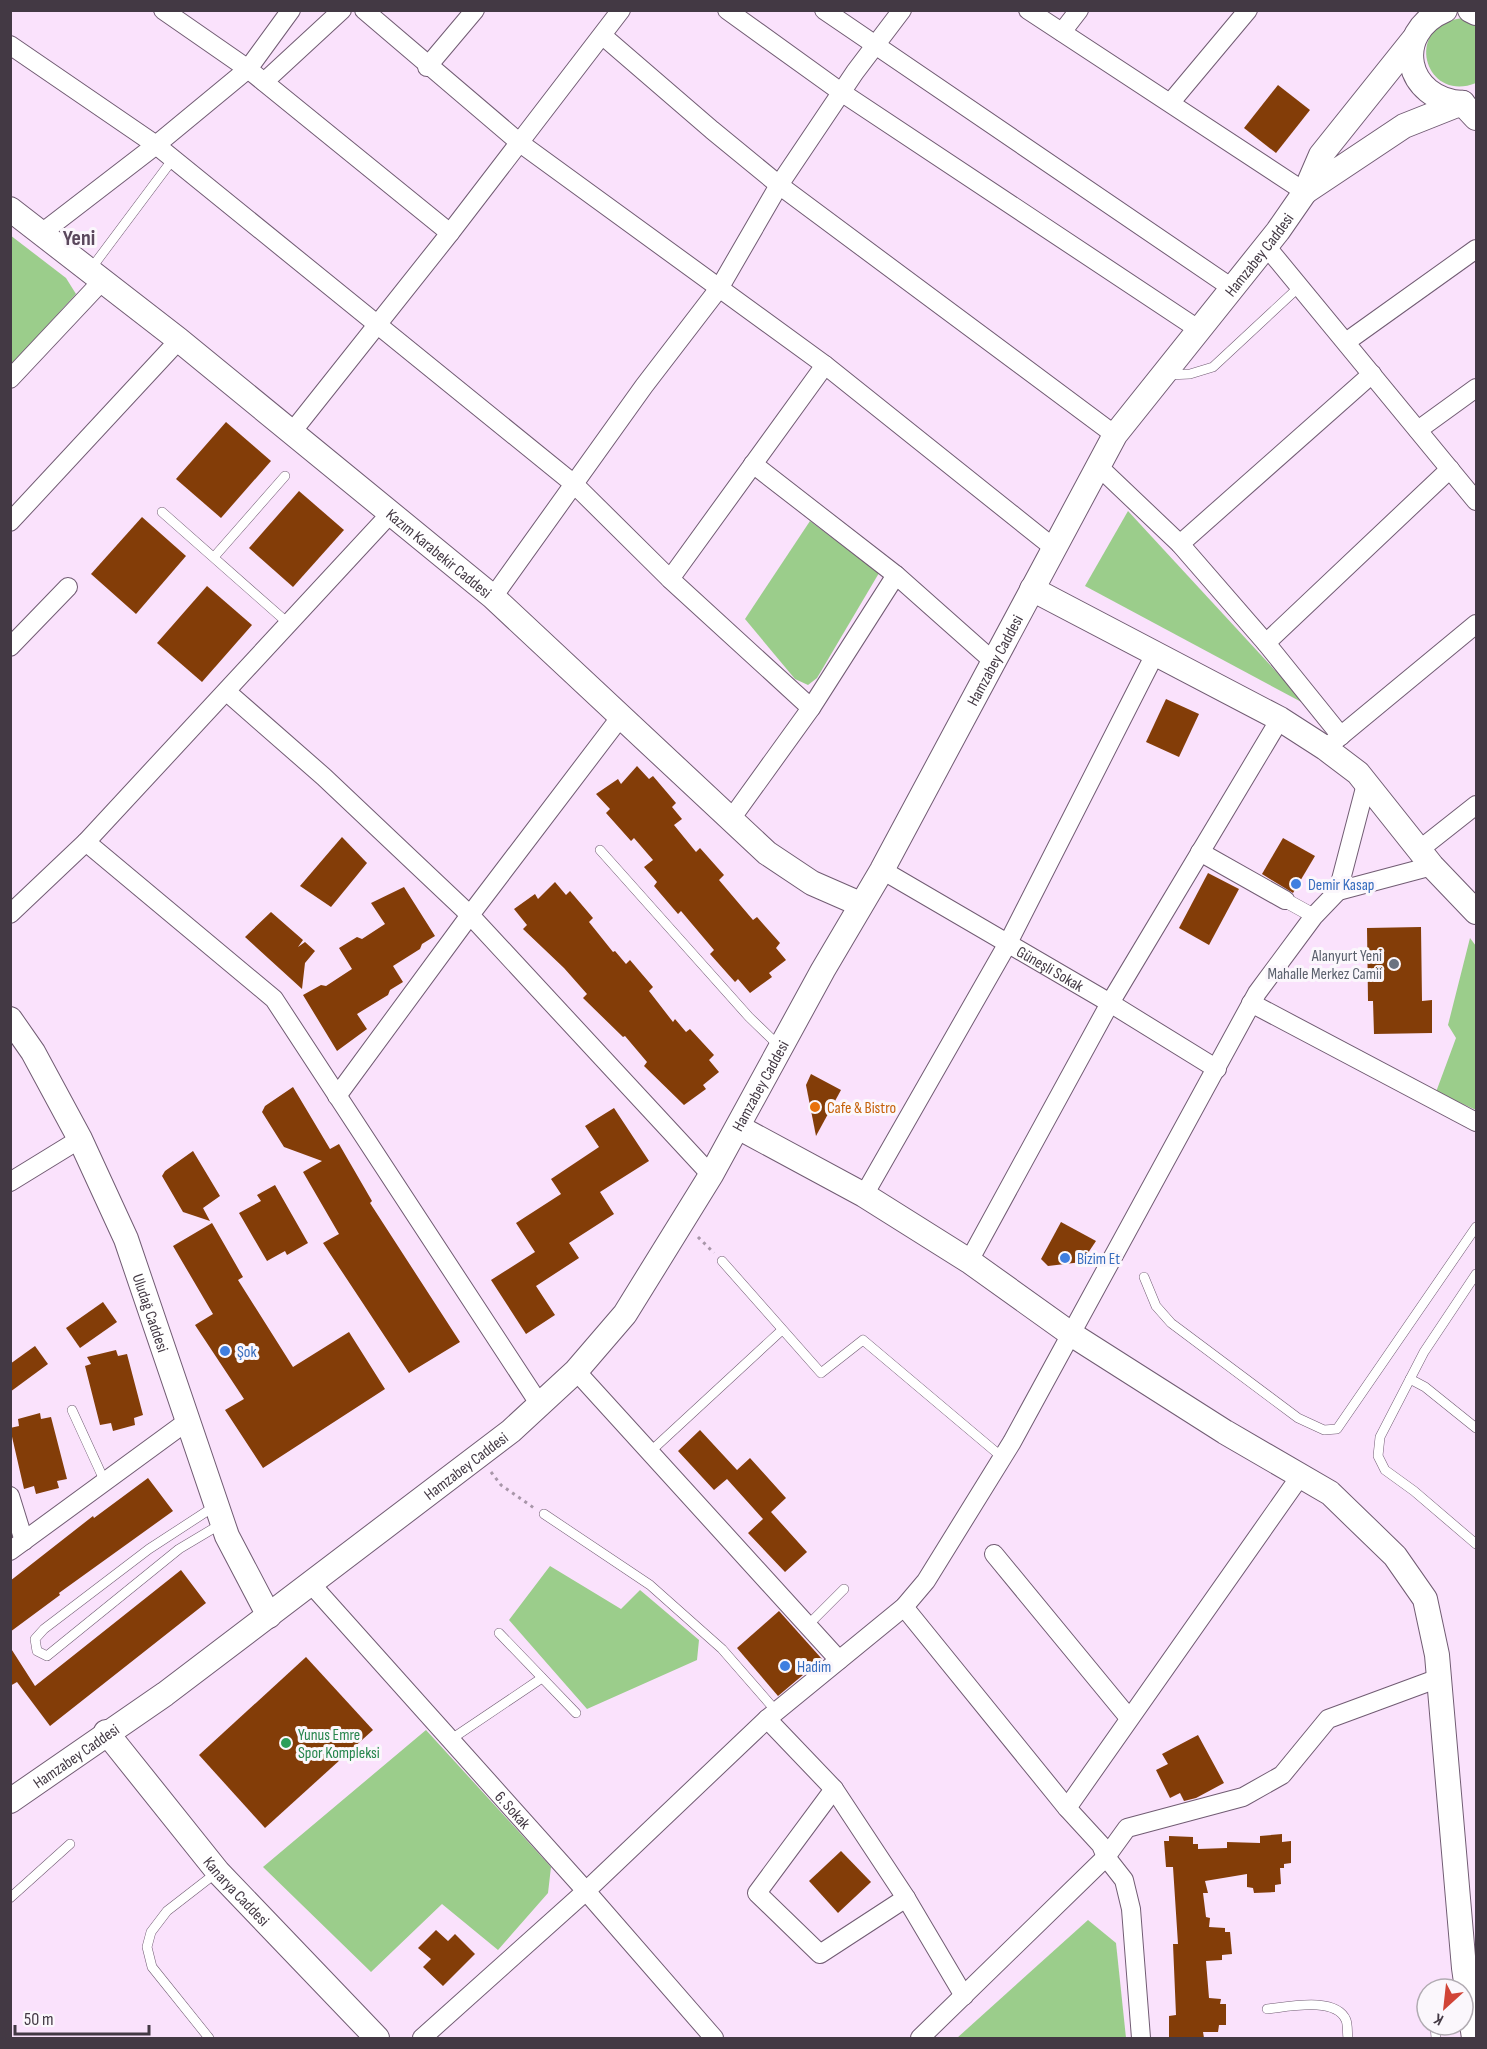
<svg xmlns="http://www.w3.org/2000/svg" width="1487" height="2049" font-family="'Sofia Sans Condensed',sans-serif">
<style>
.green{fill:#9bcd8b}
.building{fill:#833d08}
.lines{fill:none;stroke-linecap:round;stroke-linejoin:round}
.service-casing{stroke:#715c73;stroke-width:10}
.pedestrian-casing{stroke:#715c73;stroke-width:15}
.minor-casing{stroke:#715c73;stroke-width:20}
.tertiary-casing{stroke:#715c73;stroke-width:26}
.path{stroke:#a896a9;stroke-width:3;stroke-dasharray:3 4.5;stroke-linecap:butt}
.service{stroke:#fff;stroke-width:9}
.pedestrian{stroke:#fff;stroke-width:14}
.minor{stroke:#fff;stroke-width:18}
.tertiary{stroke:#fff;stroke-width:24}
.shop-dot{fill:#3f7fe0;stroke:#fbf7fc;stroke-width:2}
.worship-dot{fill:#6b7280;stroke:#fbf7fc;stroke-width:2}
.food-dot{fill:#e8710a;stroke:#fbf7fc;stroke-width:2}
.leisure-dot{fill:#2e9e5b;stroke:#fbf7fc;stroke-width:2}
.labels{text-anchor:middle;stroke-width:6;stroke-linejoin:round;paint-order:stroke}
.street-label{font-size:16px;fill:#433944;stroke:#fbf7fc}
.shop-label{font-size:16px;fill:#366cbe;stroke:#fbf7fc;text-anchor:start}
.worship-label{font-size:16px;fill:#5b616d;stroke:#fbf7fc;text-anchor:end}
.food-label{font-size:16px;fill:#c56008;stroke:#fbf7fc;text-anchor:start}
.leisure-label{font-size:16px;fill:#27864d;stroke:#fbf7fc;text-anchor:start}
.district-label{font-size:22px;font-weight:bold;fill:#5a475c;stroke:#fbf7fc}
</style>
<rect width="100%" height="100%" fill="#fae2fc"/>
<g class="green">
<path d="M1463,18L1476,22V83C1424,104 1402,24 1463,18Z"/>
<polygon points="10,235 66,278 76,294 11,365"/>
<polygon points="1128,511 1307,705 1085,586"/>
<polygon points="810,521 879,573 817,678 808,685 795,679 745,619"/>
<polygon points="1470,938 1476,946 1476,1110 1436,1092 1456,1038 1448,1025"/>
<polygon points="550,1566 621,1609 640,1590 699,1640 697,1660 587,1709 509,1620"/>
<polygon points="426,1730 551,1867 548,1893 498,1950 442,1904 371,1972 263,1867"/>
<polygon points="1088,1920 1116,1943 1126,2038 957,2038"/>
</g>
<g class="building">
<polygon points="1278,85 1310,110 1276,153 1244,128"/>
<polygon points="226,422 271,461 221,518 176,479"/>
<polygon points="299,491 344,530 293,587 249,548"/>
<polygon points="142,517 186,556 136,614 91,574"/>
<polygon points="207,586 252,625 202,682 157,643"/>
<polygon points="1166,699 1199,714 1179,757 1146,742"/>
<polygon points="637,766 649,779 653,776 676,803 672,807 682,819 674,825 696,852 700,848 724,875 719,880 753,920 757,917 780,943 776,948 786,960 769,973 772,977 750,993 738,979 735,982 710,954 714,950 681,911 678,914 654,886 657,882 644,867 653,860 634,838 631,841 606,813 610,809 596,794 618,779 621,784"/>
<polygon points="342,837 367,863 331,907 300,886"/>
<polygon points="1283,838 1315,856 1293,893 1262,874"/>
<polygon points="1208,873 1239,889 1209,945 1179,928"/>
<polygon points="555,882 566,895 570,891 593,918 589,922 613,952 615,951 626,964 630,960 653,987 649,991 673,1022 675,1019 686,1032 690,1029 714,1055 709,1060 719,1072 703,1085 706,1089 684,1105 644,1066 647,1062 625,1036 623,1037 583,998 587,994 564,968 523,929 527,925 514,909 535,894 538,899"/>
<polygon points="404,887 435,936 422,944 420,949 393,966 403,982 390,990 388,995 357,1014 367,1029 337,1051 303,995 321,985 326,986 352,969 339,948 357,937 362,939 385,924 371,903"/>
<polygon points="271,912 303,940 298,947 305,942 315,951 305,963 302,989 245,937"/>
<polygon points="1421,927 1422,1001 1432,1000 1432,1033 1374,1034 1373,1001 1368,1001 1367,928"/>
<polygon points="811,1074 841,1090 816,1136 806,1085"/>
<polygon points="293,1087 330,1149 339,1144 372,1201 370,1203 460,1342 409,1373 323,1243 339,1234 303,1172 322,1161 284,1147 262,1112 265,1106"/>
<polygon points="614,1108 649,1161 600,1192 614,1214 569,1243 579,1258 536,1286 555,1315 526,1334 491,1280 535,1252 516,1223 561,1194 551,1179 599,1147 585,1126"/>
<polygon points="193,1151 220,1196 203,1208 210,1221 183,1212 162,1176 165,1171"/>
<polygon points="275,1185 308,1243 287,1255 285,1251 267,1261 239,1213 261,1201 257,1195"/>
<polygon points="1061,1222 1096,1241 1082,1262 1048,1266 1041,1259"/>
<polygon points="212,1223 243,1277 238,1280 293,1367 349,1332 385,1389 263,1468 225,1410 244,1399 195,1325 213,1314 173,1246"/>
<polygon points="103,1302 117,1322 80,1348 66,1328"/>
<polygon points="35,1346 48,1364 10,1392 10,1364"/>
<polygon points="116,1350 118,1356 127,1354 143,1415 134,1418 135,1425 113,1431 111,1423 100,1425 85,1366 91,1364 87,1357"/>
<polygon points="40,1413 41,1419 51,1417 67,1479 57,1481 59,1488 36,1494 34,1486 24,1489 10,1428 19,1426 18,1419"/>
<polygon points="700,1430 737,1470 750,1458 786,1498 771,1512 807,1552 785,1572 748,1533 763,1519 727,1479 714,1490 678,1451"/>
<polygon points="148,1478 173,1511 59,1593 60,1595 10,1632 10,1581 93,1516 94,1518"/>
<polygon points="181,1570 206,1603 50,1726 17,1682 10,1686 10,1647 35,1686"/>
<polygon points="779,1611 822,1659 778,1696 737,1648"/>
<polygon points="306,1657 373,1730 265,1828 199,1755"/>
<polygon points="1198,1735 1224,1783 1196,1798 1184,1801 1180,1793 1170,1798 1156,1770 1168,1764 1162,1754"/>
<polygon points="1282,1834 1282,1842 1291,1841 1291,1863 1284,1864 1284,1868 1280,1868 1281,1884 1275,1885 1275,1892 1254,1893 1253,1888 1247,1887 1247,1874 1205,1881 1208,1893 1203,1893 1206,1917 1210,1918 1209,1927 1225,1928 1225,1932 1230,1932 1232,1954 1222,1955 1222,1960 1206,1961 1209,1998 1221,1999 1220,2004 1226,2004 1226,2025 1219,2025 1218,2032 1203,2032 1204,2038 1169,2038 1169,2016 1176,2015 1173,1944 1178,1944 1173,1867 1166,1867 1164,1841 1169,1841 1169,1836 1193,1837 1193,1844 1198,1844 1198,1849 1227,1848 1227,1842 1260,1843 1260,1836"/>
<polygon points="841,1851 871,1882 838,1913 809,1881"/>
<polygon points="436,1930 448,1941 455,1934 475,1954 443,1986 423,1967 431,1959 418,1948"/>
</g>
<g class="lines">
<g class="service-casing">
<g id="service">
<polyline points="90,270 173,159"/>
<polyline points="1168,375 1190,374 1213,367 1299,287"/>
<polyline points="162,512 289,624"/>
<polyline points="214,557 285,476"/>
<polyline points="600,850 749,1017 779,1046"/>
<polyline points="722,1261 821,1373 863,1340 1003,1458"/>
<polyline points="1476,1274 1424,1352 1380,1437 1378,1456 1385,1470 1414,1491 1476,1544"/>
<polyline points="1144,1277 1156,1306 1171,1323 1298,1418 1324,1430 1337,1429 1476,1227"/>
<polyline points="1410,1379 1425,1387 1476,1428"/>
<polyline points="72,1410 105,1482"/>
<polyline points="651,1451 782,1330"/>
<polyline points="215,1506 149,1549 44,1629 35,1639 37,1651 47,1656 179,1549 221,1524"/>
<polyline points="544,1514 650,1585 722,1649 776,1711"/>
<polyline points="808,1625 844,1589"/>
<polyline points="499,1633 576,1713"/>
<polyline points="450,1740 542,1678"/>
<polyline points="10,1898 70,1844"/>
<path d="M1267,2009C1287,2007 1336,1996 1346,2020C1348,2025 1347,2033 1348,2038"/>
<polyline points="1435,2025 1436,2038"/>
<polyline points="209,2038 152,1967 147,1947 151,1932 167,1911 216,1873"/>
</g>
</g>
<g class="pedestrian-casing">
<polyline id="pedestrian" points="1285,900 1314,916"/>
</g>
<g class="minor-casing">
<g id="minor">
<polyline points="163,10 248,69 450,233"/>
<polyline points="364,10 520,143 825,365 1054,548"/>
<polyline points="727,10 841,92 1198,329"/>
<polyline points="824,10 1232,288"/>
<polyline points="1028,10 1305,192"/>
<polyline points="1062,32 1079,10"/>
<polyline points="603,36 712,130 779,185 1115,435"/>
<polyline points="10,45 156,145 574,484 670,579 811,708"/>
<polyline points="427,67 475,10"/>
<polyline points="264,82 342,10"/>
<polyline points="1171,102 1248,10"/>
<polyline points="43,232 156,145 248,69 291,10"/>
<polyline points="1266,246 1476,501"/>
<polyline points="1346,342 1476,249"/>
<polyline points="10,379 103,280"/>
<polyline points="1418,430 1476,388"/>
<polyline points="292,432 450,233 621,10"/>
<polyline points="753,464 896,575 994,662"/>
<polyline points="1098,466 1180,544 1266,643 1341,736"/>
<polyline points="10,522 179,340"/>
<polyline points="1180,544 1372,374"/>
<polyline points="670,579 825,365"/>
<polyline points="493,597 644,386 720,287 779,185 855,72 902,10"/>
<polyline points="1266,643 1450,469"/>
<polyline points="10,647 68,587"/>
<polyline points="227,692 324,777 470,915 711,1175"/>
<polyline points="1332,743 1476,624"/>
<polyline points="731,819 811,708 896,575"/>
<polyline points="86,842 274,999 540,1405"/>
<polyline points="1419,850 1476,805"/>
<polyline points="1200,852 1285,900"/>
<path id="s1" d="M882,870L1110,1003L1217,1069"/>
<polyline points="1338,891 1432,866"/>
<polyline points="10,914 86,842 391,513"/>
<polyline points="1251,1003 1476,1122"/>
<polyline points="337,1096 470,915 622,715"/>
<polyline points="10,1182 80,1139"/>
<polyline points="864,1195 1008,943 1155,654"/>
<polyline points="969,1261 1110,1003 1280,719"/>
<polyline points="576,1371 839,1660"/>
<polyline points="10,1496 24,1541"/>
<polyline points="10,1551 189,1420"/>
<polyline points="994,1554 1129,1718"/>
<path id="s2" d="M311,1584L586,1891L714,2038"/>
<polyline points="904,1607 1067,1808 1101,1845 1106,1857 1124,1880 1131,1909 1141,2038"/>
<polyline points="767,1719 834,1789 906,1898 964,1996"/>
<polyline points="834,1789 757,1893 820,1954 906,1898"/>
<polyline points="1067,1808 1301,1475"/>
<polyline points="422,2038 586,1891 767,1719 904,1607 926,1581 1012,1442 1257,993 1314,916 1338,891 1366,784"/>
<polyline points="920,2038 1106,1857 1127,1828 1243,1797 1282,1775 1328,1719 1439,1678"/>
</g>
</g>
<g class="tertiary-casing">
<g id="tertiary">
<path d="M1445,10C1391,33 1405,100 1463,103"/>
<polyline points="1470,10 1476,13"/>
<polyline points="1413,40 1321,155 1305,192 1404,126 1462,103 1476,118"/>
<path id="s3" d="M10,209L179,340L493,597L767,853L812,883L860,904"/>
<polyline points="1032,589 1280,719 1325,748 1358,773 1432,866 1476,912"/>
<path id="s4" d="M10,1019L33,1052L80,1139L126,1239L227,1536L269,1616"/>
<polyline points="738,1127 864,1195 969,1261 1071,1334 1225,1432 1330,1493 1395,1556 1425,1599 1437,1655 1464,1968 1474,2038"/>
<path id="s5" d="M106,1732L218,1872L377,2038"/>
<path id="s6" d="M10,1801L165,1694L511,1431L576,1371L625,1314L711,1175L823,970L882,870L1115,435L1278,231L1305,192"/>
</g>
</g>
<g class="path">
<polyline points="698,1237 714,1253"/>
<polyline points="491,1472 501,1485 534,1508"/>
</g>
<use href="#service" class="service"/>
<use href="#pedestrian" class="pedestrian"/>
<use href="#minor" class="minor"/>
<use href="#tertiary" class="tertiary"/>
</g>
<g class="shop-dot">
<circle cx="1296" cy="884" r="6"/>
<circle cx="1065" cy="1258" r="6"/>
<circle cx="225" cy="1351" r="6"/>
<circle cx="785" cy="1666" r="6"/>
</g>
<circle class="worship-dot" cx="1394" cy="964" r="6"/>
<circle class="food-dot" cx="815" cy="1107" r="6"/>
<circle class="leisure-dot" cx="286" cy="1743" r="6"/>
<g class="labels">
<g class="street-label">
<text dy="6" stroke="none"><textPath href="#s6" startOffset="2024">Hamzabey Caddesi</textPath></text>
<text dy="6" stroke="none"><textPath href="#s3" startOffset="550">Kazım Karabekir Caddesi</textPath></text>
<text dy="6" stroke="none"><textPath href="#s6" startOffset="1538">Hamzabey Caddesi</textPath></text>
<text dy="6" stroke="none"><textPath href="#s1" startOffset="195">Güneşli Sokak</textPath></text>
<text dy="6" stroke="none"><textPath href="#s6" startOffset="1052">Hamzabey Caddesi</textPath></text>
<text dy="6" stroke="none"><textPath href="#s4" startOffset="327">Uludağ Caddesi</textPath></text>
<text dy="6" stroke="none"><textPath href="#s6" startOffset="566">Hamzabey Caddesi</textPath></text>
<text dy="6" stroke="none"><textPath href="#s6" startOffset="80">Hamzabey Caddesi</textPath></text>
<text dy="6" stroke="none"><textPath href="#s2" startOffset="303">6. Sokak</textPath></text>
<text dy="6" stroke="none"><textPath href="#s5" startOffset="206">Kanarya Caddesi</textPath></text>
</g>
<g class="shop-label">
<text x="1308" y="890">Demir Kasap</text>
<text x="1077" y="1264">Bizim Et</text>
<text x="237" y="1357">Şok</text>
<text x="797" y="1672">Hadim</text>
</g>
<g class="worship-label">
<text x="1382" y="961">Alanyurt Yeni<tspan x="1382" dy="18">Mahalle Merkez Camii</tspan></text>
</g>
<g class="food-label">
<text x="827" y="1113">Cafe &amp; Bistro</text>
</g>
<g class="leisure-label">
<text x="298" y="1740">Yunus Emre<tspan x="298" dy="18">Spor Kompleksi</tspan></text>
</g>
<g class="district-label">
<text x="79" y="245">Yeni</text>
</g>
</g>
<rect width="1487" height="2049" fill="none" stroke="#433944" stroke-width="24"/>
<g transform="translate(1445 2007) rotate(207)"><circle r="28" fill="#fbf7fc" stroke="#b1abb2" stroke-width="1.5"/>
<path d="M0-4.5L10 22L0 15L-10 22Z" fill="#d14437"/>
<text y="-9" font-size="16" font-weight="bold" text-anchor="middle" fill="#433944">K</text>
</g>
<path d="M15 2025v9h134v-9" fill="none" stroke="#433944" stroke-width="3"/>
<text x="24" y="2025" font-size="18" fill="#433944" stroke="#fbf7fc" stroke-width="4.5" paint-order="stroke">50 m</text>
</svg>
